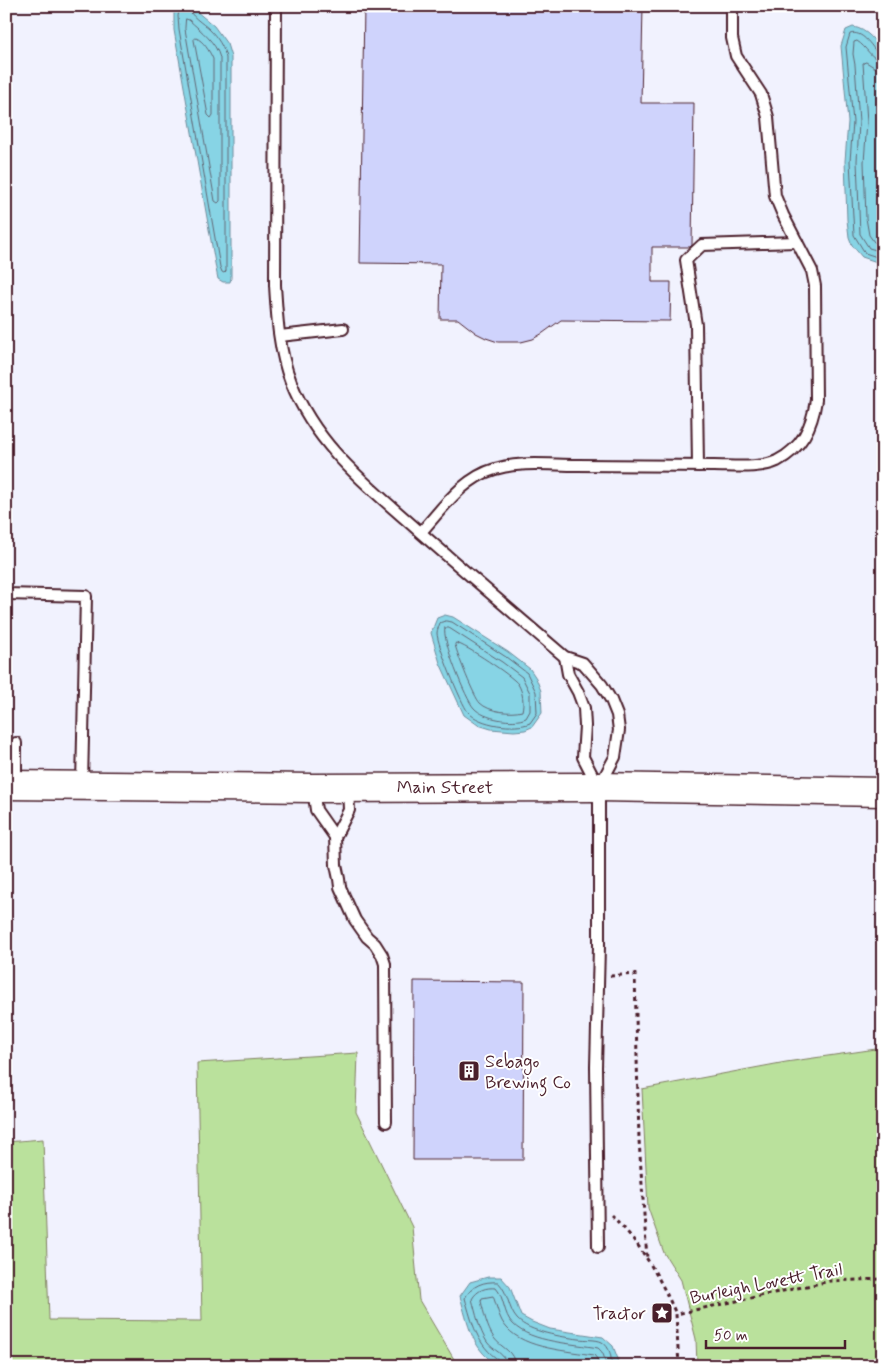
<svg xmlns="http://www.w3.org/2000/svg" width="889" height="1372" font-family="Mynerve,sans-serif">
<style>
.green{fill:#bae19c;stroke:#828064}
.water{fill:#87d4e5;stroke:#6f8c9b}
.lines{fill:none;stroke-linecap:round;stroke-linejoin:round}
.shore{stroke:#626775;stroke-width:1}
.building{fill:#cfd3fc;stroke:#4a1f2b}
.lane-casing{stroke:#4a1f2b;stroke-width:14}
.highway-casing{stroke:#4a1f2b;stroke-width:31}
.path{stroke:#4a1f2b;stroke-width:3;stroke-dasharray:4 4;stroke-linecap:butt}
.lane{stroke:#fff;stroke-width:10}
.highway{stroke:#fff;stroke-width:28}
.labels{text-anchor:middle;stroke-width:4;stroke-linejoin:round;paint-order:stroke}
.street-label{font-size:18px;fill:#4a1f2b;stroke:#fff}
.poi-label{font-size:18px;fill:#4a1f2b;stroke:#fff;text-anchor:start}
</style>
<rect width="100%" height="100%" fill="#f1f2fe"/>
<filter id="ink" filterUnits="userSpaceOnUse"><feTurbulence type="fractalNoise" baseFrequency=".02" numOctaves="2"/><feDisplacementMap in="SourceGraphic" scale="10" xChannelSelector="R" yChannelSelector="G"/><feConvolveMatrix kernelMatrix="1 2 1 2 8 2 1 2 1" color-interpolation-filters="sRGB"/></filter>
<g filter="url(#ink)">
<g class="green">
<polygon points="883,1048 883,1366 697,1366 696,1339 681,1280 664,1253 648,1208 642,1089 786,1062"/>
<polygon points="358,1053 356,1112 412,1227 419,1300 458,1366 6,1366 6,1142 43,1139 49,1320 202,1321 197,1063"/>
</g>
<g class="water">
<polygon points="178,6 190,6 214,26 227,44 231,57 231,278 230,282 223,282 218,279 216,269 174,30 174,10"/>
<path d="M853,27C867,29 877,42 883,54V264L862,257L852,245L849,237L847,220L845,161L848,122L841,46L846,30Z"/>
<polygon points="445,615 453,617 508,652 530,669 536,678 541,691 542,713 532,727 525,730 514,731 491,729 478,725 464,715 440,663 431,633 437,618"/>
<path d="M488,1277H501L510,1287L521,1316L532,1322L550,1329L603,1337L613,1346L618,1359L616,1366H500C472,1352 468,1324 460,1296L470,1282Z"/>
</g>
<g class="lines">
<g class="shore">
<path d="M180,6L178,16L179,29L220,267L222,272L224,273L226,271V58C224,47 217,37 210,30C203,23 189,16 188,6"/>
<path d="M186,19L189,20C201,31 216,42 220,58V201L218,203L215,201L185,29Z"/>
<path d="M196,38C203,40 210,52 213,59V115L211,118L208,115L194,40Z"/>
<path d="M883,55L877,53C871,45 862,30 850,34L846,47L853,122L850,161L854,235L865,253L883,259"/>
<path d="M883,61C871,60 867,47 857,41L854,42L853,54L855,65L859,122L857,161L860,234L869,248L883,252"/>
<polyline points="883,69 874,67 866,62 863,63 867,122 864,162 866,218 869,235 874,242 883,245"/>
<path d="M446,621L452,622L506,657L527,673L536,692L537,713L530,723C515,730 479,725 468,712C461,703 437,644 437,633C437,630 439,626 440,623Z"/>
<path d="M445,628H449L502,662L522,677L530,693V711L526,718C513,724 484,719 474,708C466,700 441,638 445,628Z"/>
<path d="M456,643C466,645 512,676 518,684C523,692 524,703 522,711C511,714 489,712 480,703C474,697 458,656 455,645Z"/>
<path d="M501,1366L499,1360C477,1346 472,1322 465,1298C472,1285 484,1281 498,1282C509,1293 508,1309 517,1319C529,1332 562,1337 579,1339C586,1340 596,1339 602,1342C610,1347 612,1357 611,1366"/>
<path d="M507,1366C506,1353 493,1351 487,1342C479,1330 476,1313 472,1299C477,1290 486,1287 496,1288C505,1298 503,1314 513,1324C532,1343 573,1343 598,1348C604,1353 605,1358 605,1366"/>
<path d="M515,1366C514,1350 502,1349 494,1338C487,1328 484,1313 481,1301L482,1298L493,1296C497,1306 499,1320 507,1328C525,1349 569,1351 594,1355L598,1360V1366"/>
</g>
</g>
<g class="building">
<polygon points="364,6 643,6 641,103 694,103 692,245 690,247 652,247 652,282 671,282 670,321 561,320 543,333 533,339 521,342 498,342 486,338 476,333 458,319 440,319 441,264 360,263"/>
<polygon points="414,981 524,982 523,1160 413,1160"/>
</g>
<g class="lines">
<g class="lane-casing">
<g id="lane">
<path d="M276,6L275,285C277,318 279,352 291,382C317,448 370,487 421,533C469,575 517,616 565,657L583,663L602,685L611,700L617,715L619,730L615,757L599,787V946L596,1067L598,1247"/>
<polyline points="280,336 343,329"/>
<polyline points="698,466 696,325 686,260 702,245 797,242"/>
<path d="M421,532C442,509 463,478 495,469C521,461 550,465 577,465C623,465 668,466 714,466C733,466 759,469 777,461C802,448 812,427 816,400L815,286L812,271L783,215L775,196L768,117L761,94L736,56L732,38V6"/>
<polyline points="6,594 86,596 82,784"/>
<polyline points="565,657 568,674 578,692 584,708 585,726 583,757 598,786"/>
<polyline points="16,743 16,784"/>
<polyline points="348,788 349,810 335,837 336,865 339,879 340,887 355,920 367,937 375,944 382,955 385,964 386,1122"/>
<polyline points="313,789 316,810 335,837"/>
</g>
</g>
<g class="highway-casing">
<polyline id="highway" points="6,785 313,788 599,787 883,792"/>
</g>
<g class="path">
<polyline points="610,976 635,974 639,1140 647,1259"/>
<path d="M611,1215C640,1242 660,1278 676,1314"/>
<polyline points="679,1366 676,1314 830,1281 883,1279"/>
</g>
<use href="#lane" class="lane"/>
<use href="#highway" class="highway"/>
</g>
</g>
<defs>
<g id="building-square" transform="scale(1.125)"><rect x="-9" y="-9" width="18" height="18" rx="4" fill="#4a1f2b" stroke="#fff"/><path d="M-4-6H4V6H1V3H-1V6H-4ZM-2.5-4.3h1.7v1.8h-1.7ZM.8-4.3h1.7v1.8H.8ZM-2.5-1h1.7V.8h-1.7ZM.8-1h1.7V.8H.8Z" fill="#fff"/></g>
<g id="sight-square" transform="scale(1.125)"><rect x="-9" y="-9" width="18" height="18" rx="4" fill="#4a1f2b" stroke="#fff"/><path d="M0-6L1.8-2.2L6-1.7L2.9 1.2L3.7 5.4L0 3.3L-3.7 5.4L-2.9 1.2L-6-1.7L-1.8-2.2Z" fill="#fff"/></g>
</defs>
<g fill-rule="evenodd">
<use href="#building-square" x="469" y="1071"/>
<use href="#sight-square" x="662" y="1313"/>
</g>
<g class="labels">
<g class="street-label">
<text x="445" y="793">Main Street</text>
<text transform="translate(766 1283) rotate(-11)" y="6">Burleigh Lovett Trail</text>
</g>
<g class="poi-label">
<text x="485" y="1067">Sebago<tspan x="485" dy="21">Brewing Co</tspan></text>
<text x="646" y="1319" text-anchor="end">Tractor</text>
</g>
</g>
<rect width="889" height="1372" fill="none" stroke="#fff" stroke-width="25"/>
<rect x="12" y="12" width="864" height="1347" fill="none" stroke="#4a1f2b" stroke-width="2" filter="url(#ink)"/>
<path d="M706 1340v8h139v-8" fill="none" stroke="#4a1f2b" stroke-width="2.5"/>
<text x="714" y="1340" font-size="15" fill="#4a1f2b" stroke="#ffffff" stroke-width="4" paint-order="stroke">50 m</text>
</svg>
